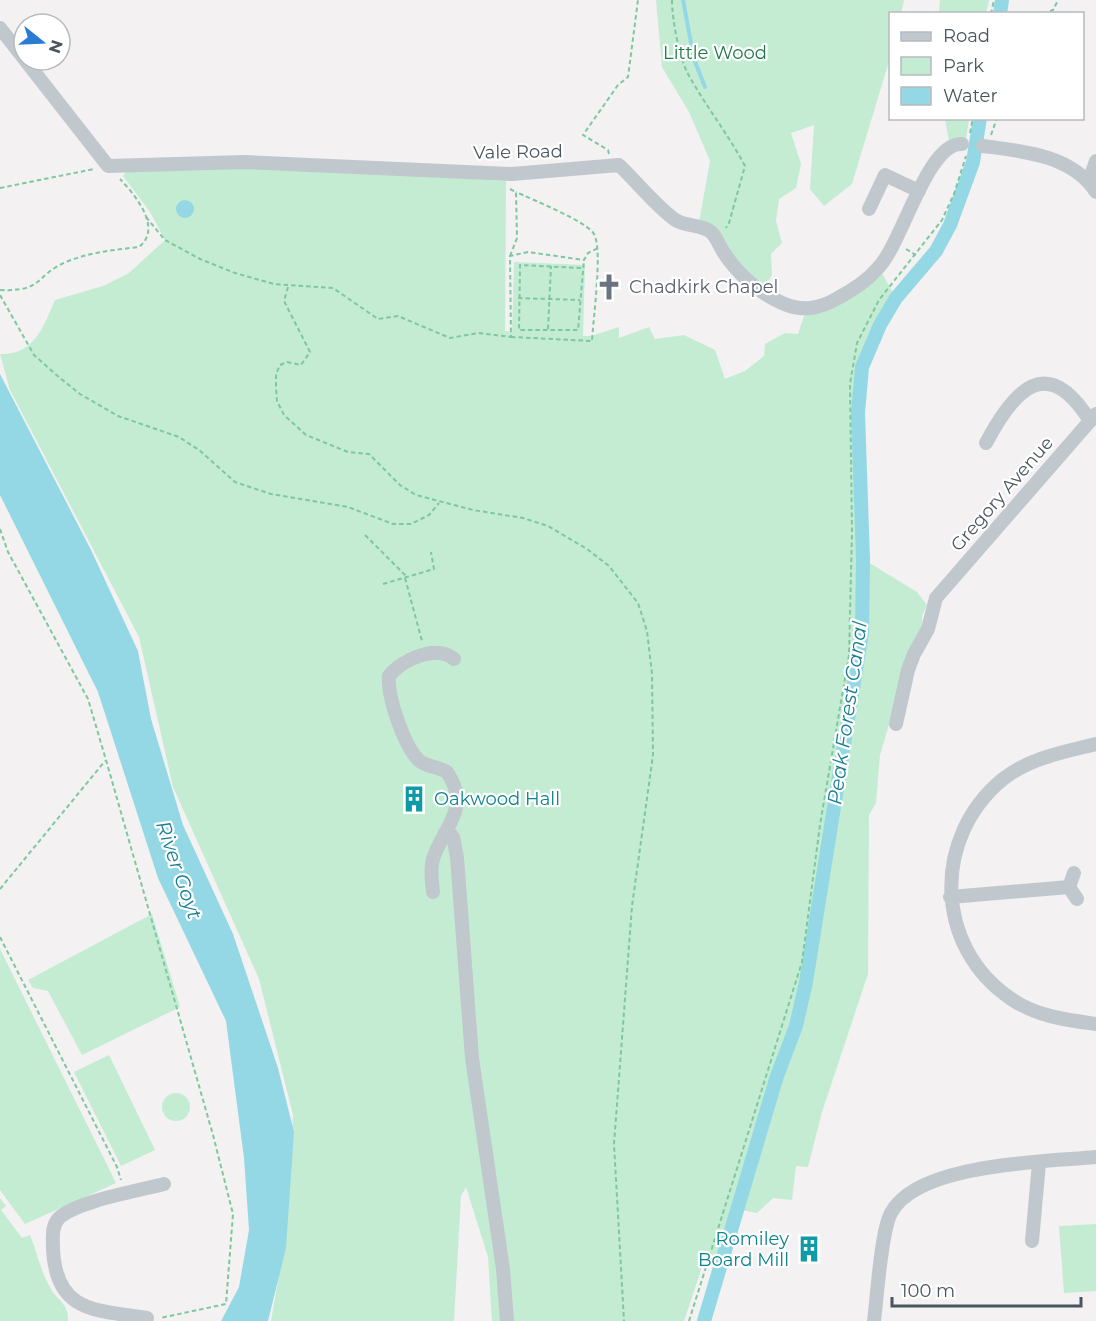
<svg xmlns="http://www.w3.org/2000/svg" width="1096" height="1321" font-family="Montserrat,sans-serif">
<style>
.green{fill:#c4ecd2}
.water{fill:#95d8e5}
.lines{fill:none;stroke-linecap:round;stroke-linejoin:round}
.stream{stroke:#95d8e5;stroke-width:4}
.canal{stroke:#95d8e5;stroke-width:14}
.path{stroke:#7fc7a0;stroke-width:2;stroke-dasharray:4.5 3;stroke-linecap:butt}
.minor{stroke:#c0c8ce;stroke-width:14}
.labels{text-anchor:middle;stroke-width:4.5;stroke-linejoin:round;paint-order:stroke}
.park-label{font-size:18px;fill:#207948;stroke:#fff}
.street-label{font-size:18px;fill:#4a555d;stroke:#fff}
.worship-label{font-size:18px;fill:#5b616d;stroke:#fff;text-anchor:start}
.culture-label{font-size:18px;fill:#0d838f;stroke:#fff;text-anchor:start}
.water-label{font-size:20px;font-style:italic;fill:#187e92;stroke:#fff}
</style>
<rect width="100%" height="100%" fill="#f3f1f1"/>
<g class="green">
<polygon points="656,0 904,0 901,13 890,14 890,58 852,184 824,206 810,189 814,125 791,133 801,164 796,188 779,199 776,221 782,243 771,254 772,275 762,292 698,228 710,161 689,112 662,67"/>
<polygon points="940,0 989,0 986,13 939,13"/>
<polygon points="945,119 969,119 966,139 949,141"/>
<path d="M277,168L506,181L505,331L512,332L514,262L585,265L583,336H591L619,327V338L649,327L655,339L684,335L715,350L725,379L745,371L764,356L765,344L785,333L798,334L806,310L879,268L896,298C883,320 867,344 862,369C850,427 860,499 863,559L917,592L927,605L922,616L923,636L912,646L880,755L876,803L869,815L868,974L822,1112L808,1167L796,1166L792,1200L773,1198L757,1213L736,1209L724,1261L706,1255L684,1321H492L488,1257L466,1187L461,1196L454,1321H271L286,1236L293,1115L259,979L173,787L139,637L10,390L0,354C35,355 43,327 55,300L103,286L129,273L165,240L150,212L123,176L128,170Z"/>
<polygon points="152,914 180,1007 82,1055 48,991 33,988 28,980"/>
<polygon points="0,949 116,1183 25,1224 0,1190"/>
<polygon points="109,1055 155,1150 121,1166 74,1072"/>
<circle cx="176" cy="1107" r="14"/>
<path d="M0,1198L6,1206L1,1210L22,1238L30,1235C37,1252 41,1273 51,1289C58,1301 69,1304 68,1321H0Z"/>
<polygon points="1096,1224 1096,1291 1064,1293 1059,1226"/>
</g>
<g class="water">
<circle cx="185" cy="209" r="9"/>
<polygon points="0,374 91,550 138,651 151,719 183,825 233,934 278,1068 294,1132 286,1248 268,1321 221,1321 239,1287 249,1230 244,1158 226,1021 158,878 98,692 0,495"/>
</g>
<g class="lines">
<polyline class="stream" points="683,0 694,59 705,87"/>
<g class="canal">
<polyline points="1000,14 1002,0"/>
<polyline points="704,1321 777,1076 796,1026 806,982 862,632 863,559 858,413 862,367 880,325 896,298 936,251 950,225 973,162 980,118"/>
</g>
<g class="path">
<path d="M672,0C672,19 679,57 688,74C705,105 728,134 745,166L729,223L726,228"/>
<polyline points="991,14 994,0"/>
<polyline points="1043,14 1053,10 1058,0"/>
<polyline points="970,133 973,118"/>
<polyline points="991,135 997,118"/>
<polyline points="609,154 608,150 583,135 618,85 628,77 638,0"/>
<polyline points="0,188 94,169"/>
<polyline points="146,217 165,240 200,259 235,273 274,284 333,288 378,319 398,316 450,338 479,333 511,337 510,256 528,252 584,260 588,253 598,248"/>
<polyline points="906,249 916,255"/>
<polyline points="510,256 517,238 516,192 510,189 511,186"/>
<polyline points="581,268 520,265 519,330 578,330 584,260"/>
<polyline points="288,287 284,301 310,352 301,365 287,362 280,365 276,374 276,387 277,401 284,415 306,435 348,452 369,454 400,485 416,495 473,510 523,518 548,526 587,549 609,566 638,603 647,631 652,674 653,755 632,906 614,1144 624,1321"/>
<path d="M0,290C44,292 35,275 66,262C90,252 114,250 139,247C163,228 135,195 120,179"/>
<polyline points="0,295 34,355 60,378 80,394 118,416 179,437 199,450 235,482 271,494 348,507 393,524 411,524 429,515 439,503"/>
<polyline points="518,298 580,300"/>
<polyline points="548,329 551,266"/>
<path d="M511,337L592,341C593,320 603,249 594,234C588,222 531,199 516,192"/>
<polyline points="0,529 8,552 88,699 106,760 213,1135 233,1214 226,1304 160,1318"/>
<polyline points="365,535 407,577"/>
<polyline points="405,578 422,641"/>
<polyline points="383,584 434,569 431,552"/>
<polyline points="435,803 442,801"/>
<polyline points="0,889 105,761"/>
<polyline points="0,937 117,1167 121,1180"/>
<polyline points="689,1321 802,962 820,825 849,655 852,532 850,384 857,343 879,300 942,220 954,194 966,156"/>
</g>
<g class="minor">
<path d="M0,28L108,166L245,162L512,174L619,165C637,182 654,204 674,219C684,227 703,224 712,233C717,238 720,247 724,253C738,274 759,293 782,303C802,312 819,309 838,298C853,290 867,281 878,268C902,244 927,142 962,144"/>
<path d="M983,146C1022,151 1072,155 1096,192"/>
<polyline points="1089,181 1096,161"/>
<polyline points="869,209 885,175 919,191"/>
<path d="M986,443C1014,390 1047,352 1090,421"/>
<polyline points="896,724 908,670 914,654 928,629 936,598 1096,414"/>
<path d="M1096,744C1064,752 1030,758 1003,779C932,837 934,946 1010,998C1035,1016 1066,1020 1096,1024"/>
<polyline points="448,832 453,837 457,857 472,1058 503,1269 507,1321"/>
<polyline points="1074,873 1069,887 1077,899"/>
<path d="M433,892C432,882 430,869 433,859C443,827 472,809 447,772C439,767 429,767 421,762C405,750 387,696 389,676C401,660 436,644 454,659"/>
<polyline points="950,897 1069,887"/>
<polyline points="1032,1241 1039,1163"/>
<path d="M147,1318C96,1310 56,1313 53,1249C53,1239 51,1226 59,1218C77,1201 138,1191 164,1184"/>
<path d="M874,1321C877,1298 881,1231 891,1213C917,1163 1045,1162 1096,1157"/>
</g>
</g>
<defs>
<g id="church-bare" transform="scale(2.07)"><path d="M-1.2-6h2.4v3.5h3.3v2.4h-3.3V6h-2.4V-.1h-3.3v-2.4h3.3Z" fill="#6b7280" stroke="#fff" stroke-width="2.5" paint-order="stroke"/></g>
<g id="building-bare" transform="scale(2.07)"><path d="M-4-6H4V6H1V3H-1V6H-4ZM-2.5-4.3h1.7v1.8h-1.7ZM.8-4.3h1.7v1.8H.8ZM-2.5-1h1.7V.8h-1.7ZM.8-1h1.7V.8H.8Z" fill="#0f9aa8" stroke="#fff" stroke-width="2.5" paint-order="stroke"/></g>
</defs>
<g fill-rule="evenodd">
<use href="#church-bare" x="609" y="287"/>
<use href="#building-bare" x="414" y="799"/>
<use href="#building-bare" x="809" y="1249"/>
</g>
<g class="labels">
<g class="park-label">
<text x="715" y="59">Little Wood</text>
</g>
<g class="street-label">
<text transform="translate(518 152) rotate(-1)" y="6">Vale Road</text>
<text transform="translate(1002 494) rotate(-49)" y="6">Gregory Avenue</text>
</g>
<g class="worship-label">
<text x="629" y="293">Chadkirk Chapel</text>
</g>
<g class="culture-label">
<text x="434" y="805">Oakwood Hall</text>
<text x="789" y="1245" text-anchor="end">Romiley<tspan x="789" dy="21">Board Mill</tspan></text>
</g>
<g class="water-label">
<text transform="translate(847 713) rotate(-82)" y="7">Peak Forest Canal</text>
<text transform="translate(179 870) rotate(71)" y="7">River Goyt</text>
</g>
</g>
<rect x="889" y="12" width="195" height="108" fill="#ffffff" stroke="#b7bbbe" stroke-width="1.5"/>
<rect x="901" y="32" width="30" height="9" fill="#c0c8ce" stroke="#b7bbbe" stroke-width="1.5"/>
<text x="943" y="42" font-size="18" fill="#4a555d">Road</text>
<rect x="901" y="57" width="30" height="18" fill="#c4ecd2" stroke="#b7bbbe" stroke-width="1.5"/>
<text x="943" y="72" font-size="18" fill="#4a555d">Park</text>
<rect x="901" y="87" width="30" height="18" fill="#95d8e5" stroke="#b7bbbe" stroke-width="1.5"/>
<text x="943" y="102" font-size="18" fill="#4a555d">Water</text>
<g transform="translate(42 42) rotate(108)"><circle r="28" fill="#ffffff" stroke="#b7bbbe" stroke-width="1.5"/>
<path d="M0-4.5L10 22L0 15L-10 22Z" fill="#2a7bd4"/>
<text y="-9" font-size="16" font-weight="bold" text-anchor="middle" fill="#4a555d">N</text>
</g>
<path d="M892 1297v9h189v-9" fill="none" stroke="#4a555d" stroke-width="3"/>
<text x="901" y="1297" font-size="18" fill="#4a555d" stroke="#ffffff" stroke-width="4.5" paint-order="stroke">100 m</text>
</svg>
